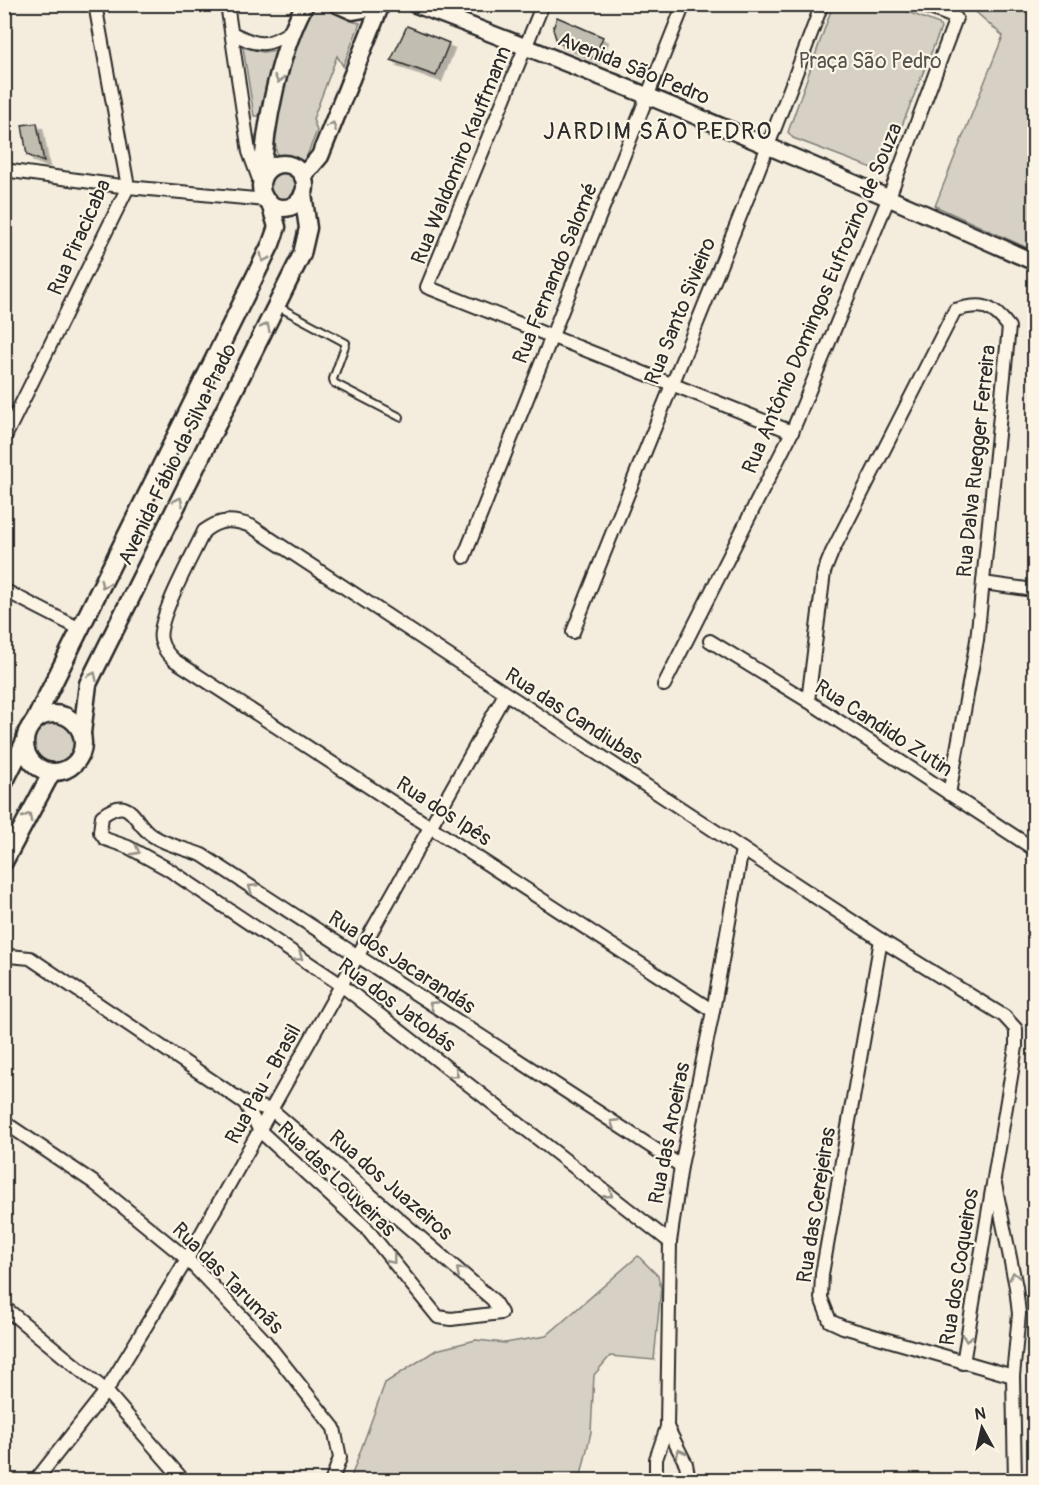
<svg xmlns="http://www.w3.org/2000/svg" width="1039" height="1485" font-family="Pangolin,sans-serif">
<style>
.green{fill:#d6d1c4;stroke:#807e78;stroke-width:1.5}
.building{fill:#c2bdb1;stroke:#2b2b2b;stroke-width:1.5;filter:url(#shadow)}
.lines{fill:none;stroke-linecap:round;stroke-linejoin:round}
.service-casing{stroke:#2b2b2b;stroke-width:10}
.minor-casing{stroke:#2b2b2b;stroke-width:16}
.tertiary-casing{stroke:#2b2b2b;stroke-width:20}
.secondary-casing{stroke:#2b2b2b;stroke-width:21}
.service{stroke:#fcf5e5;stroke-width:6}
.minor{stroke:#fcf5e5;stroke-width:12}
.tertiary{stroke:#fcf5e5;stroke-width:15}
.secondary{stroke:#fcf5e5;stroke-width:16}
.oneway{stroke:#949088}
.labels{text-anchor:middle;stroke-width:4.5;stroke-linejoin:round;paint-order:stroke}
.park-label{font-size:21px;fill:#565451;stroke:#fcf5e5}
.street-label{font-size:21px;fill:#2b2b2b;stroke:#fcf5e5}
.quarter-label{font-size:24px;letter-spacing:1.5px;fill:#2b2b2b;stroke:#fcf5e5}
</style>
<defs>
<filter id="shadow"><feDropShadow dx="5.5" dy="5.5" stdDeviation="0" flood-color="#0004"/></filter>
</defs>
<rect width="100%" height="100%" fill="#f4edde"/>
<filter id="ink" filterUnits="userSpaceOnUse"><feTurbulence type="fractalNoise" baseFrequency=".0167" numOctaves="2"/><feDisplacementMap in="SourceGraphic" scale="12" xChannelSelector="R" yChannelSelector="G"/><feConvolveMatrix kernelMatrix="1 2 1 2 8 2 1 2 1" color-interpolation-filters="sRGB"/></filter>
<g filter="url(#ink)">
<g class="green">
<path d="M315,5C329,4 340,21 360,23L343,66L337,56L313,119L317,131L304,163L289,158L278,159C266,115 294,43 315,5Z"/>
<polygon points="833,5 890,5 939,24 941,28 885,168 877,170 793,138 788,132"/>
<polygon points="968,5 1034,5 1034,251 935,206 1003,36"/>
<polygon points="243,47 263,52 277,50 259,116 254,116"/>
<circle cx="284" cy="186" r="14"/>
<circle cx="54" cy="744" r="21"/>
<polygon points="638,1256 658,1276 661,1288 654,1360 610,1356 594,1375 591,1432 580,1480 350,1480 385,1383 436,1350 476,1340 505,1343 546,1336"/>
</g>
<g class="building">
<polygon points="557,17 603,37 594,58 557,42 553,29"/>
<polygon points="407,26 449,43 436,76 391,60"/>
<polygon points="37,123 44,162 27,155 22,125"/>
</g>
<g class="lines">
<g class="service-casing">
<polyline id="service" points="277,306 346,343 333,379 334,383 400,417"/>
</g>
<g class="minor-casing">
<g id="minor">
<polyline points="227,4 249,152 260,182"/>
<polyline points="543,4 427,287 792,432"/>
<path d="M232,33C258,46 266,48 291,31"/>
<polyline points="4,170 128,187 266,200"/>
<polyline points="4,439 128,187 95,4"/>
<polyline points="464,557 684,4"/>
<polyline points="983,583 1034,590"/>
<polyline points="4,590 82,630"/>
<path d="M573,632C655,422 744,215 822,4"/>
<polyline points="710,641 808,701 1034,849"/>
<polyline points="664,685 792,432 889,197 956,18 920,4"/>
<path d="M808,701L824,572L832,552L955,310C981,303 992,304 1009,327L977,640L949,794"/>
<polyline points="881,940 822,1274 821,1298 830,1321 843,1327 1013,1376"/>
<polyline points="4,958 9,956 30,958 245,1103 272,1110 493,1300 501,1313 451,1319 438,1317 366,1228 260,1131 245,1103"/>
<path d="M713,1011L174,660C168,654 163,649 161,640C156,620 194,553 204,531C220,519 232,519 251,526L881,940L1004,1016L1016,1029V1047L963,1363"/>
<polyline points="4,1122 93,1182 187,1259 265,1341 334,1428 340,1458 332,1480"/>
<polyline points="995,1184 1016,1287 1019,1314 1013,1376 1015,1480"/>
<path d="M670,1242L340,984L168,869L128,847L105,839L100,832L102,816C133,793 132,823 153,836C167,845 186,849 202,855L681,1166"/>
<polyline points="4,1307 106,1391 183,1480"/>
<polyline points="667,1427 686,1464 689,1480"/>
<polyline points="36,1480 106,1391 187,1259 505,694"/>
<polyline points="656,1480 656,1459 667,1427 670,1242 681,1166 713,1011 742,849"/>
</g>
</g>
<g class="tertiary-casing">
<path id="tertiary" d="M414,4C624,83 830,171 1034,262"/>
</g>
<g class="secondary-casing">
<g id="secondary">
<polyline points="337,4 353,11 380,6"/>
<circle cx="283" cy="186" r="22"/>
<polyline points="303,176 320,156 381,4"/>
<path d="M262,179C265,124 279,53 305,4"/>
<circle cx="54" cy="743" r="29"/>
<polyline points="35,720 271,244 277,227 270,203"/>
<polyline points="82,733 88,684 302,254 308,228 303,194"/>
<polyline points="4,783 24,743"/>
<polyline points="4,862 52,772"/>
</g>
</g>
<use href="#service" class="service"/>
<use href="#minor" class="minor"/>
<use href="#tertiary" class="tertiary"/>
<use href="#secondary" class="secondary"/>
</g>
<defs><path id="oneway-chevron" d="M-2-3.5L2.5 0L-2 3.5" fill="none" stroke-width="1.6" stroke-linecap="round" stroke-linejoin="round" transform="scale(1.5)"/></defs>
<g class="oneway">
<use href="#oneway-chevron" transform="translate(279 79) rotate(103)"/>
<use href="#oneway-chevron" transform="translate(332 126) rotate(-68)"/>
<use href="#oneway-chevron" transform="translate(264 258) rotate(116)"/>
<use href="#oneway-chevron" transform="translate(266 327) rotate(-64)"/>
<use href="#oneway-chevron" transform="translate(179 501) rotate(-64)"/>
<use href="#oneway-chevron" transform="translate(104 584) rotate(116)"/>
<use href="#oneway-chevron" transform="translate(93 676) rotate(-65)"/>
<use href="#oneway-chevron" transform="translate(28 817) rotate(-62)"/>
<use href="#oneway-chevron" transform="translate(136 851) rotate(28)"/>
<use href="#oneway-chevron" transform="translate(252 888) rotate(-147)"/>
<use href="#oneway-chevron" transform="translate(299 957) rotate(34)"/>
<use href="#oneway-chevron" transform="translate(433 1005) rotate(-147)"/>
<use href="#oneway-chevron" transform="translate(455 1074) rotate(38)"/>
<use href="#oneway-chevron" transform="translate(614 1123) rotate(-147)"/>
<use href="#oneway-chevron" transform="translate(609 1194) rotate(38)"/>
<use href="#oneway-chevron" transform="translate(392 1260) rotate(51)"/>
<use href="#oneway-chevron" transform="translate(460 1271) rotate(-139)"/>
<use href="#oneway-chevron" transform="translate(1014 1276) rotate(-101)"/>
<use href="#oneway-chevron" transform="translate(967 1338) rotate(99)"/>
<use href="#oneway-chevron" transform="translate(680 1453) rotate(-118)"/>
</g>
</g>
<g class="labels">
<g class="park-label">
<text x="870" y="68">Praça São Pedro</text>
</g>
<g class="street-label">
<text transform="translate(634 68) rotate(22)" y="7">Avenida São Pedro</text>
<text transform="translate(461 155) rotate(-68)" y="7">Rua Waldomiro Kauffmann</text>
<text transform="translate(79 237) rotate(-66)" y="7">Rua Piracicaba</text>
<text transform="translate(555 273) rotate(-68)" y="7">Rua Fernando Salomé</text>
<text transform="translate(822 298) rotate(-67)" y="7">Rua Antônio Domingos Eufrozino de Souza</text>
<text transform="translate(680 311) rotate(-68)" y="7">Rua Santo Sivieiro</text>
<text transform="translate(177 454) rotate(-64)" y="7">Avenida Fábio da Silva Prado</text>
<text transform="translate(976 461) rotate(-84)" y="7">Rua Dalva Ruegger Ferreira</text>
<text transform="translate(574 716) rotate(33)" y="7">Rua das Candiubas</text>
<text transform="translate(884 728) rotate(33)" y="7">Rua Candido Zutin</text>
<text transform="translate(444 811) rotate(33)" y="7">Rua dos Ipês</text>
<text transform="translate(402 962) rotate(33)" y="7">Rua dos Jacarandás</text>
<text transform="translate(397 1005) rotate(37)" y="7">Rua dos Jatobás</text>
<text transform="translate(263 1084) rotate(-61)" y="7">Rua Pau - Brasil</text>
<text transform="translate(669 1133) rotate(-79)" y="7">Rua das Aroeiras</text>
<text transform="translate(337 1179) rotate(44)" y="7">Rua das Louveiras</text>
<text transform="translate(391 1185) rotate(41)" y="7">Rua dos Juazeiros</text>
<text transform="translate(816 1205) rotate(-81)" y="7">Rua das Cerejeiras</text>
<text transform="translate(959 1267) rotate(-81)" y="7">Rua dos Coqueiros</text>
<text transform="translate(228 1278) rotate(45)" y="7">Rua das Tarumãs</text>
</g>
<g class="quarter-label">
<text x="658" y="139">JARDIM SÃO PEDRO</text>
</g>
</g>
<rect width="1039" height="1485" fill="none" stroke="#fcf5e5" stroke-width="24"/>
<rect x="12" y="12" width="1015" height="1461" fill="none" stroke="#2b2b2b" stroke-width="2" filter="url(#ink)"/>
<g transform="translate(982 1428) rotate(352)" stroke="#fcf5e5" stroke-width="4.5" paint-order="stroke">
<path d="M0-4.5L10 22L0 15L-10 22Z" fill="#2b2b2b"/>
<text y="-9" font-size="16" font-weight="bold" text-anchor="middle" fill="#2b2b2b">N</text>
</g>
</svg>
